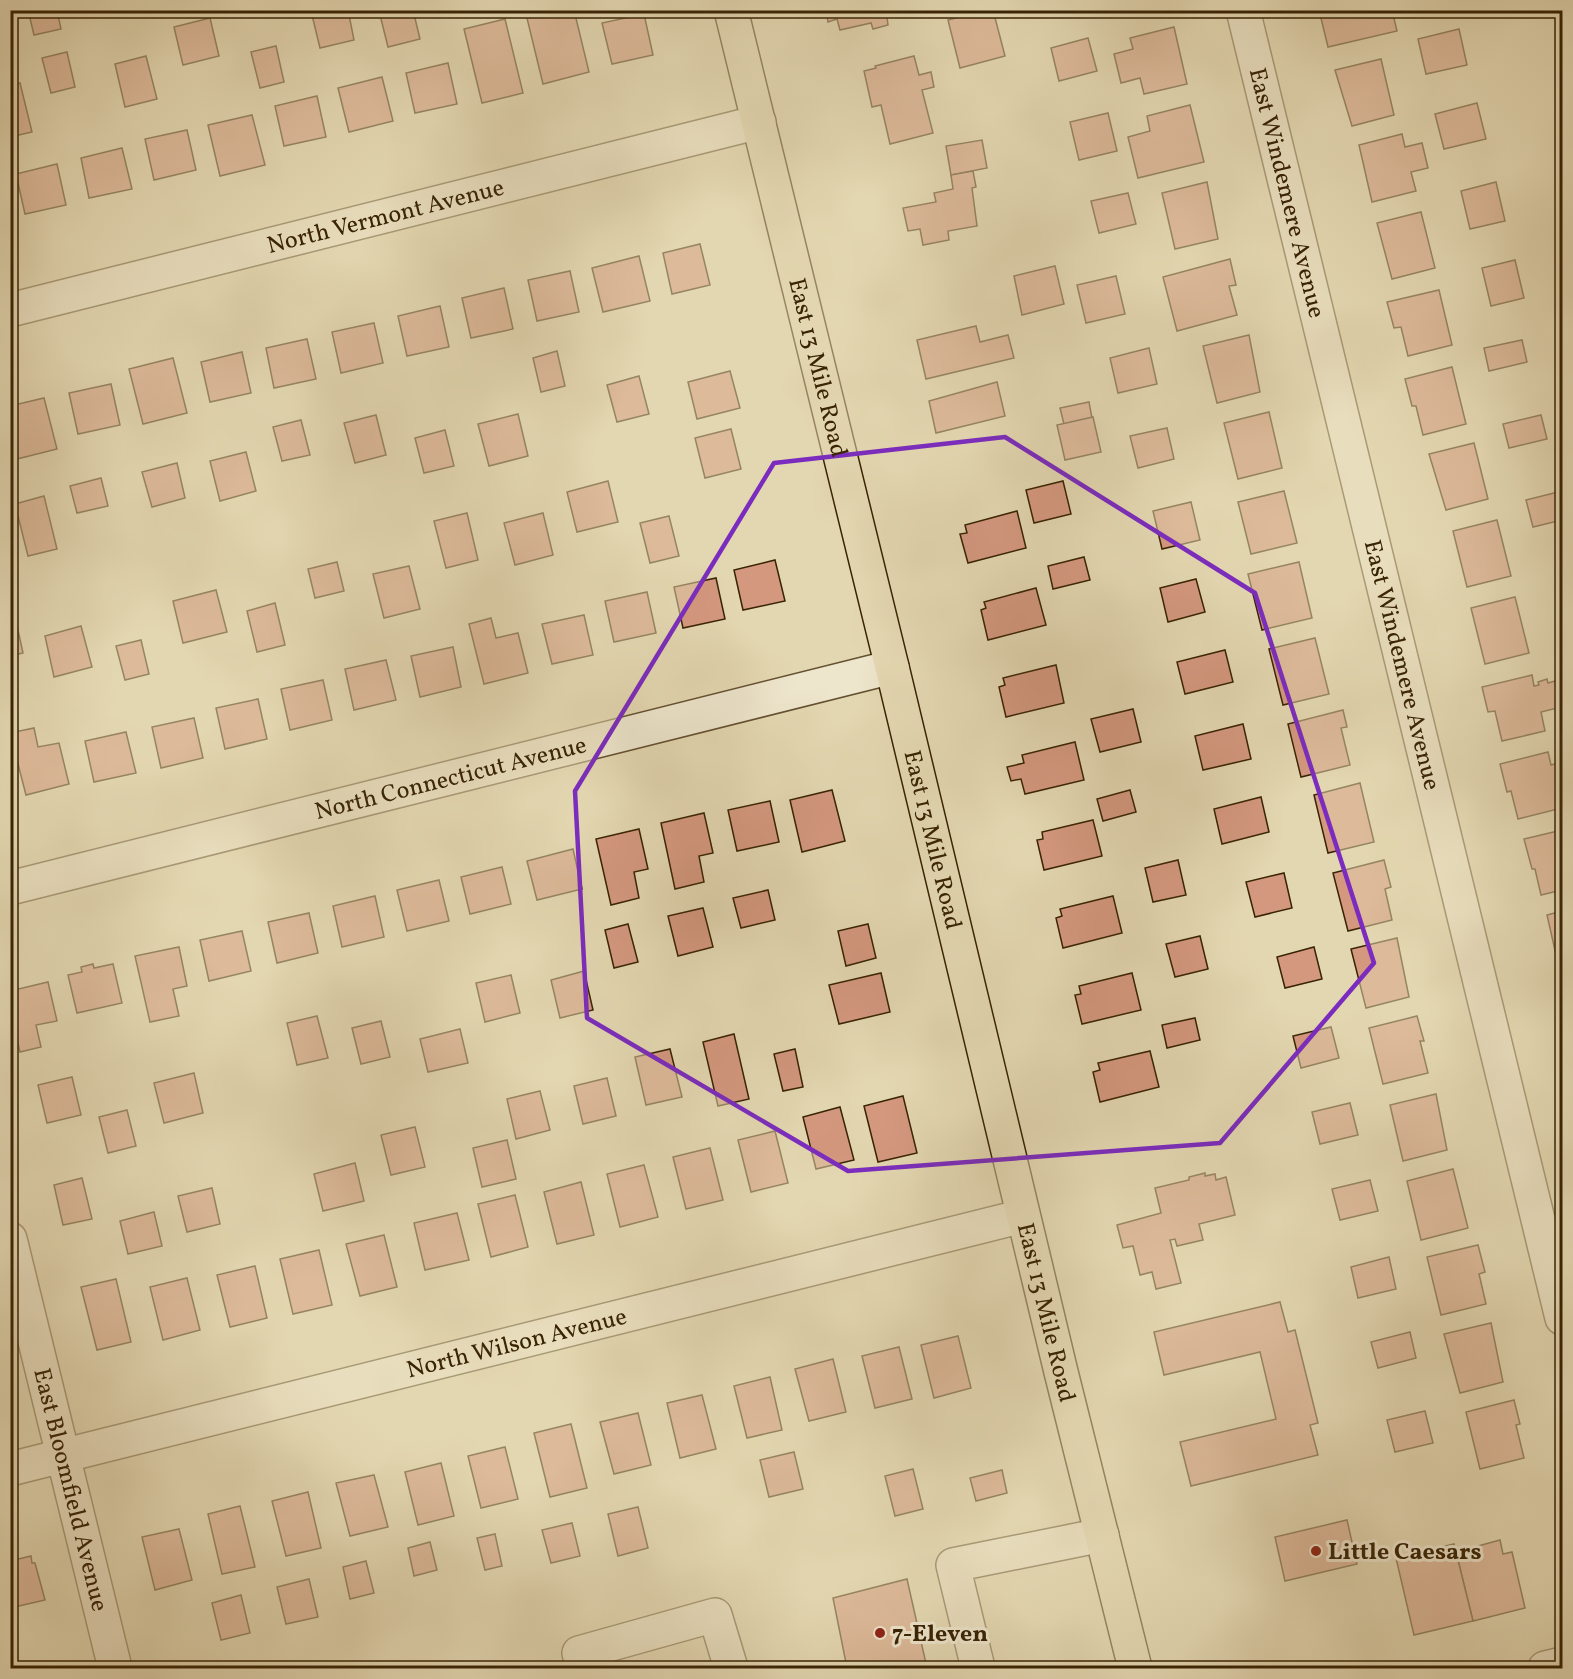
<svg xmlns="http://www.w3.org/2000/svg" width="1573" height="1679" font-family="Vollkorn,serif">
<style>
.building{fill:#d4987f;stroke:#382304;stroke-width:1.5}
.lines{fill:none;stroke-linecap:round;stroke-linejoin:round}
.minor-casing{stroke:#63502f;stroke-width:36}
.major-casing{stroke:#382304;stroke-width:36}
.minor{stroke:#ede5cc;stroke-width:33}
.major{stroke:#e3d7b1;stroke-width:33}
.marked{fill:none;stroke:#7b2cbf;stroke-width:4.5;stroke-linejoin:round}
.poi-dot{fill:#8f2418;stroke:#ede5cc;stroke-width:2}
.labels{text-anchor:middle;stroke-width:6;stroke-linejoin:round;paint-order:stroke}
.street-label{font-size:24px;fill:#382304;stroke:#ede5cc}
.poi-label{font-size:24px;font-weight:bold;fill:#382304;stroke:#ede5cc;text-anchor:start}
</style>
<rect width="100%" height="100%" fill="#e3d7b1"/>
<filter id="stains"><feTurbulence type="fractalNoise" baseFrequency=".00333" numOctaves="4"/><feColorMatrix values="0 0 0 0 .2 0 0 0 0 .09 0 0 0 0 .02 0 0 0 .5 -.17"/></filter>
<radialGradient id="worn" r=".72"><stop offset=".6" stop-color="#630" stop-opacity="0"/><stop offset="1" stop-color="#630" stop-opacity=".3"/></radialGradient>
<g class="building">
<polygon points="28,10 57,10 61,29 34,35"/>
<polygon points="332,10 348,10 354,40 320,48 312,15"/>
<polygon points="398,10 413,10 420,39 388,47 380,15"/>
<polygon points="525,10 574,10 589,72 543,84"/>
<polygon points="826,10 886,10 888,25 873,29 871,23 840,30 837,19 828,22"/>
<polygon points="987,10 993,10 1005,56 960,68 948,20"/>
<polygon points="1319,10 1392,10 1397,31 1328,47"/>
<polygon points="644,14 653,55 612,64 602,23"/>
<polygon points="210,18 219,56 183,65 174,27"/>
<polygon points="505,19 523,93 482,103 464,29"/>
<polygon points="1174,27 1187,84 1144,94 1140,78 1121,83 1114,54 1133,49 1130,38"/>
<polygon points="1459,29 1467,65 1426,74 1418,39"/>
<polygon points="1088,38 1097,71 1059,81 1051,48"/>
<polygon points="276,46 284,82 260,88 251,52"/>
<polygon points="67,52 75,87 51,93 42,58"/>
<polygon points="146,56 157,99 125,107 115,64"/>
<polygon points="914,56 919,75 931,72 934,87 922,90 933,133 890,144 881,105 872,107 864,71 876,68 875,66"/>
<polygon points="1381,59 1394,115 1352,126 1335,70"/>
<polygon points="448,63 457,104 415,113 406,73"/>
<polygon points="382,77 393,121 349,132 338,88"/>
<polygon points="20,83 32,132 10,137 10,86"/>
<polygon points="317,96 326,137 284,146 275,106"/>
<polygon points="1477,103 1486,139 1444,149 1435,114"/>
<polygon points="1190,105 1204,162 1138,178 1128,137 1150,131 1147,116"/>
<polygon points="1108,113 1117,151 1079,160 1070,122"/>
<polygon points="252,115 265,165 220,176 208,125"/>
<polygon points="187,130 196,170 154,180 145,139"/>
<polygon points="1402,134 1405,147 1422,143 1428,168 1411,172 1416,191 1372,202 1359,145"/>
<polygon points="982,140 987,168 951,175 946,146"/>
<polygon points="122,148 132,189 89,198 81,158"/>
<polygon points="57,164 66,205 25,214 16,174"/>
<polygon points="973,171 976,187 972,188 977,226 948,231 949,240 923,245 920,229 908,231 903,208 936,202 934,193 953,189 951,175"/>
<polygon points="1207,182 1218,239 1175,249 1162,193"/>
<polygon points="1496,182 1505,221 1470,229 1461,191"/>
<polygon points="1128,193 1136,224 1099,233 1091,201"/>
<polygon points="1421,212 1435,268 1392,279 1377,223"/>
<polygon points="700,244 710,285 672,294 663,253"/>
<polygon points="639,256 650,301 603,312 592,268"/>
<polygon points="1230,259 1236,285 1229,286 1237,315 1177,331 1163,277"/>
<polygon points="1515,260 1524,298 1491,306 1482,268"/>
<polygon points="1055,266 1064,304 1022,315 1014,276"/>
<polygon points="570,271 579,312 537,321 528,280"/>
<polygon points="1116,276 1125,314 1086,323 1077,285"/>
<polygon points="504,288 513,329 471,338 462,298"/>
<polygon points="1439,290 1452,345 1408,356 1401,327 1394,328 1387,302"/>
<polygon points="440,306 449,347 407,356 398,316"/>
<polygon points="374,323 383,363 341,373 332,332"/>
<polygon points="976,326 980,342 1008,335 1014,358 926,379 917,340"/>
<polygon points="1249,335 1260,392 1217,403 1203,346"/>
<polygon points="307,339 316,379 274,388 266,348"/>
<polygon points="1522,340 1527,362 1489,371 1484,348"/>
<polygon points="1149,348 1157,384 1118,393 1110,358"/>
<polygon points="557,351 565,386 541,392 533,358"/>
<polygon points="242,352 251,393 210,402 201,362"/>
<polygon points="173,358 187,413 143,424 129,369"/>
<polygon points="1452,367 1466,424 1423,435 1416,406 1412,406 1405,379"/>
<polygon points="730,371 740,408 697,419 688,382"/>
<polygon points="639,376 649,414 617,422 607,385"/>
<polygon points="997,382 1005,416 936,433 929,401"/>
<polygon points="111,384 120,425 78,434 69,393"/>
<polygon points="44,398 57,449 13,460 10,450 10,406"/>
<polygon points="1089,402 1092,418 1064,424 1060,408"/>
<polygon points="1269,412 1282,468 1238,479 1224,423"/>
<polygon points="518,414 528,456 489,466 478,424"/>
<polygon points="376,415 386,455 355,463 344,423"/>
<polygon points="1541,415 1547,439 1509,448 1503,424"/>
<polygon points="1093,417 1101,452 1065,460 1057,425"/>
<polygon points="301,420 310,455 282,461 273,427"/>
<polygon points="1167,428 1174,459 1138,468 1130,436"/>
<polygon points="731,429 741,469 705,478 695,438"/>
<polygon points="445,430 454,466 424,473 415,438"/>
<polygon points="1474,443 1488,499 1446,510 1429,454"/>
<polygon points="246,452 256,491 220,501 210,461"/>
<polygon points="177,463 185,498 152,507 142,472"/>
<polygon points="101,478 108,506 77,513 70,486"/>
<polygon points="608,481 618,522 577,532 567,492"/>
<polygon points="1063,481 1071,514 1034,523 1026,490"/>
<polygon points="1284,491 1297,543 1251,554 1238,502"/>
<polygon points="1562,491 1562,520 1533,527 1526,500"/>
<polygon points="44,496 57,549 28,556 15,504"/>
<polygon points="1191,502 1200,540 1162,549 1153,511"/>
<polygon points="1017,511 1026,548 968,563 960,534 967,533 965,525"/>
<polygon points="467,513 478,560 446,568 434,521"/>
<polygon points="543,513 553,555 515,565 504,523"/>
<polygon points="669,516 679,556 650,563 640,523"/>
<polygon points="1497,520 1511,576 1467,587 1453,531"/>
<polygon points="1084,557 1090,580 1053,589 1048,566"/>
<polygon points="775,560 785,601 743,610 734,570"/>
<polygon points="337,562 344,591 315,598 308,569"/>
<polygon points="1299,562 1312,618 1262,630 1248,574"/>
<polygon points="409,566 420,609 384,618 373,574"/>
<polygon points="716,578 725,619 683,628 674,587"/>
<polygon points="1196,579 1205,612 1168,622 1160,588"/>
<polygon points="1036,588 1046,625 988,640 981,610 986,608 984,602"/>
<polygon points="216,590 227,632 183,643 173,601"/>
<polygon points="647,592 656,633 614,642 605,601"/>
<polygon points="1515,597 1529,653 1485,664 1471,608"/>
<polygon points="275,603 285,645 257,652 247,611"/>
<polygon points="14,612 23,653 10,656 10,613"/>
<polygon points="584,615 593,655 552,664 542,624"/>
<polygon points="491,618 496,638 518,633 528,673 484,684 469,624"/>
<polygon points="81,626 92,667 54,677 45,636"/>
<polygon points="1315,638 1329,694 1283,705 1269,649"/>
<polygon points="141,640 149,674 125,680 116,646"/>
<polygon points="453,647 461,687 420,697 411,656"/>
<polygon points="1225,650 1233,682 1185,694 1177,662"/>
<polygon points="386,660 396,700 354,710 345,669"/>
<polygon points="1056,665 1064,703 1006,717 999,687 1005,685 1003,678"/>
<polygon points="1532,675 1534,686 1539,685 1538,682 1547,679 1548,683 1555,681 1561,707 1541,712 1545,731 1502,741 1495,711 1488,712 1482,687"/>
<polygon points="323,680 332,720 290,730 281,689"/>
<polygon points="258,699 267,739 225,749 216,708"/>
<polygon points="1133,709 1141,742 1100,752 1091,719"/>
<polygon points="1343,710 1347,727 1341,728 1350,765 1301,777 1288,724"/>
<polygon points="194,718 203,758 161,768 152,727"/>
<polygon points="1243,724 1251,759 1203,770 1195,736"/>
<polygon points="34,728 38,747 59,743 69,784 26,795 10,733"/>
<polygon points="126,732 136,773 94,782 85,741"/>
<polygon points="1075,742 1084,780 1025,794 1021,779 1011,781 1007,767 1024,763 1022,755"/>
<polygon points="1548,752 1551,765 1562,762 1562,808 1518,819 1511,791 1507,792 1500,764"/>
<polygon points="1360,783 1374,842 1328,853 1314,795"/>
<polygon points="832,790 845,841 802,852 790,800"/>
<polygon points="1130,790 1136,812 1103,821 1097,799"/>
<polygon points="1261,797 1269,832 1222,844 1214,809"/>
<polygon points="770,801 779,842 737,851 728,810"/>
<polygon points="704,813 713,853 699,856 704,882 675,889 661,823"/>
<polygon points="1093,820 1102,856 1044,870 1037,840 1043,839 1042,832"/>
<polygon points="639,829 648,869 634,872 639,898 611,905 596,839"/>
<polygon points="1562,830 1562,890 1541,895 1535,869 1532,869 1524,839"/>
<polygon points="573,849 582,889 537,900 527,861"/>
<polygon points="1178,860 1186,895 1153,902 1145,868"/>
<polygon points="1384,860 1391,887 1385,889 1392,920 1348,931 1333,873"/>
<polygon points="502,867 511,904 470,914 461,877"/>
<polygon points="1284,873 1292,908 1255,917 1246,882"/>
<polygon points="439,880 449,921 407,931 397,890"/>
<polygon points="768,890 775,920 741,928 733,898"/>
<polygon points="375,896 384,937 342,947 333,906"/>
<polygon points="1113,896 1122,933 1063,948 1056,918 1062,916 1060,909"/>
<polygon points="703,908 713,947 678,956 668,916"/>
<polygon points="1562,911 1562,968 1559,968 1547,915"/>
<polygon points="309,913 318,953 277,963 268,922"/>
<polygon points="628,924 638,962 614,968 605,930"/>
<polygon points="868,924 876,958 846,966 838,931"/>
<polygon points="242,931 251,971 209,981 200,940"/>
<polygon points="1200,936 1208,969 1175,977 1166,944"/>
<polygon points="1397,938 1409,997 1366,1008 1351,949"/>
<polygon points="179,947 187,986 173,989 179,1016 150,1022 135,956"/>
<polygon points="1314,947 1322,979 1285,988 1277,957"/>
<polygon points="93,964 94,968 113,964 122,1003 77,1013 68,975 82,972 81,967"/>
<polygon points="584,971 593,1010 560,1018 551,980"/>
<polygon points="881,973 890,1012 839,1024 829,985"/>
<polygon points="1132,973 1141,1010 1082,1024 1075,995 1081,994 1079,986"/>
<polygon points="511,975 520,1013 485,1022 476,983"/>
<polygon points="48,982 57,1021 36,1025 41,1047 20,1052 15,1030 10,1030 10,991"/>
<polygon points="317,1016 328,1058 297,1065 287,1023"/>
<polygon points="1417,1016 1424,1041 1420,1041 1428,1073 1383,1084 1369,1028"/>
<polygon points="1195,1018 1200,1040 1167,1048 1162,1025"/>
<polygon points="381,1021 390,1057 361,1064 352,1028"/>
<polygon points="1331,1027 1339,1058 1301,1068 1293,1036"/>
<polygon points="460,1029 468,1063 428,1072 420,1039"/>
<polygon points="734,1034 749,1099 718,1106 703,1042"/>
<polygon points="670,1049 682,1097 646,1105 635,1057"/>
<polygon points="795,1049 803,1087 783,1091 774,1054"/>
<polygon points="1150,1051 1159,1087 1100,1102 1093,1072 1100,1070 1098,1063"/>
<polygon points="194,1073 203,1113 164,1123 154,1083"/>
<polygon points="72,1077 81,1115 47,1123 38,1085"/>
<polygon points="607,1078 616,1116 583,1124 574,1086"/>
<polygon points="540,1091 550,1130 516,1139 507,1099"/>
<polygon points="1436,1094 1447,1150 1403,1161 1390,1105"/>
<polygon points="903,1096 917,1153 878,1162 864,1106"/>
<polygon points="1350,1103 1358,1135 1320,1144 1312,1112"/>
<polygon points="840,1107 854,1160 816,1169 803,1117"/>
<polygon points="127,1110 136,1146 108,1153 99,1117"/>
<polygon points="415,1127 425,1167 391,1175 381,1135"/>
<polygon points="775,1131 788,1183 751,1192 738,1140"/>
<polygon points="507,1140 516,1179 482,1187 473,1148"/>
<polygon points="710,1148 723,1200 686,1209 673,1157"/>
<polygon points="355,1163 364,1201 323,1211 314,1174"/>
<polygon points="644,1165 658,1217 620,1227 607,1174"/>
<polygon points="1453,1169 1468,1228 1421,1240 1407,1181"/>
<polygon points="1205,1173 1205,1176 1215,1174 1216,1180 1226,1177 1235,1215 1199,1224 1203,1240 1177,1246 1175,1239 1170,1240 1181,1283 1156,1289 1152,1272 1140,1275 1133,1246 1123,1248 1117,1225 1161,1213 1155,1188 1189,1180 1189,1177"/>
<polygon points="82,1178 92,1219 63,1225 54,1185"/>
<polygon points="1370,1180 1378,1211 1340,1220 1332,1189"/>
<polygon points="581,1182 594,1235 557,1244 544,1192"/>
<polygon points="212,1188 220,1224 187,1232 178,1196"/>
<polygon points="515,1195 528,1247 491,1257 478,1204"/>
<polygon points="154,1212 162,1246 128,1254 120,1221"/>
<polygon points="457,1213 469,1260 425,1270 414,1223"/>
<polygon points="384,1235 397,1287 360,1296 346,1244"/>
<polygon points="1478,1245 1485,1272 1479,1274 1486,1304 1441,1315 1427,1257"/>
<polygon points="319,1250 332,1305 293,1314 280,1259"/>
<polygon points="1389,1257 1396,1289 1358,1298 1351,1267"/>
<polygon points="255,1266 267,1318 230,1327 217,1275"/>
<polygon points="187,1278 200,1330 163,1340 150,1287"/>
<polygon points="116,1279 131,1342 97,1350 81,1287"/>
<polygon points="1280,1302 1288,1332 1295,1330 1318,1423 1310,1425 1318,1455 1191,1486 1180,1442 1276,1419 1260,1352 1164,1375 1154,1332"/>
<polygon points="1491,1323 1503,1382 1460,1393 1444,1334"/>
<polygon points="1410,1332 1416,1358 1378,1368 1371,1342"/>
<polygon points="958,1336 971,1388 934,1398 921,1345"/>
<polygon points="899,1347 912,1399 875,1408 862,1356"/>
<polygon points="833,1359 846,1412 809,1421 795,1369"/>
<polygon points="770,1377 782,1430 747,1438 734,1386"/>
<polygon points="702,1395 716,1449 680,1458 667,1403"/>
<polygon points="1514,1400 1520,1424 1516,1425 1524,1458 1480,1469 1466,1412"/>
<polygon points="1425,1411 1433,1443 1395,1452 1387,1420"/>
<polygon points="638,1413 651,1465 614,1474 600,1422"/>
<polygon points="571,1424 587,1488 550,1497 534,1433"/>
<polygon points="505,1447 518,1499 481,1508 468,1456"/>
<polygon points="794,1452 803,1489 769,1497 760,1460"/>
<polygon points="441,1463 454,1516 418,1525 405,1472"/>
<polygon points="913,1469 923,1509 895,1516 885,1476"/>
<polygon points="1002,1470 1007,1493 976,1501 970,1478"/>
<polygon points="374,1475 388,1527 350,1536 336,1483"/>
<polygon points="308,1492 321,1548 286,1556 272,1501"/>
<polygon points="240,1506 255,1567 222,1574 208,1514"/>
<polygon points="638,1507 648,1548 618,1556 608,1514"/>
<polygon points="1347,1520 1357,1564 1285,1581 1275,1537"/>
<polygon points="572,1523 580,1556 551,1563 542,1530"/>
<polygon points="179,1529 192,1580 155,1590 142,1537"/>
<polygon points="495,1534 502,1566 485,1570 477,1538"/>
<polygon points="1500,1540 1503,1554 1512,1552 1525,1608 1473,1621 1456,1552"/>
<polygon points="430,1542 437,1570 414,1576 408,1548"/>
<polygon points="1454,1544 1473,1621 1414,1635 1396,1558"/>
<polygon points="31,1556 32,1563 35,1563 45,1600 10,1608 10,1561"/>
<polygon points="366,1561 374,1593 350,1599 343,1567"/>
<polygon points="309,1579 318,1617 286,1624 277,1587"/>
<polygon points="907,1579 927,1668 847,1668 833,1598"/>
<polygon points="241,1595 250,1633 221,1640 212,1603"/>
</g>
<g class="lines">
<g class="minor-casing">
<g id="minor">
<path id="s1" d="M1243,10L1562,1318"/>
<path id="s2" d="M10,310L759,122"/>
<path id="s3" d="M10,888L892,667"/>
<path id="s4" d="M10,1239L115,1668"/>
<path id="s5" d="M10,1469L1023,1216"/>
<polyline points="583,1668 579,1653 715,1615 731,1668"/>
<polyline points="978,1668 953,1565 1102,1535"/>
<polyline points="1545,1668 1562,1664"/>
</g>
</g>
<g class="major-casing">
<g id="major">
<path id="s6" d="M731,10L892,667L1061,1372L1135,1668"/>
</g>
</g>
<use href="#minor" class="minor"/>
<use href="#major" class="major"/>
</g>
<path d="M0 0H1573V1679H0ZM1005,437L1255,593L1374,963L1220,1143L848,1171L587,1018L575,791L774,463Z" fill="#e3d7b1" fill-opacity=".55" fill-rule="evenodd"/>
<path class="marked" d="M1005,437L1255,593L1374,963L1220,1143L848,1171L587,1018L575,791L774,463Z"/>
<g class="poi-dot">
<circle cx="1316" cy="1551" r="6"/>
<circle cx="880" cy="1633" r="6"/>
</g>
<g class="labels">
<g class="street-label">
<text dy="8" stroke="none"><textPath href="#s1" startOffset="188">East Windemere Avenue</textPath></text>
<text dy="8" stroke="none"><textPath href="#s2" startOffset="387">North Vermont Avenue</textPath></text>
<text dy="8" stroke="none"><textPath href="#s6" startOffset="368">East 13 Mile Road</textPath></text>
<text dy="8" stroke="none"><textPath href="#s1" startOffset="674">East Windemere Avenue</textPath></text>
<text dy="8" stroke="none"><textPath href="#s3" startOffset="454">North Connecticut Avenue</textPath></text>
<text dy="8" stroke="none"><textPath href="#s6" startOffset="854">East 13 Mile Road</textPath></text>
<text dy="8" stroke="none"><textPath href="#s6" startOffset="1340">East 13 Mile Road</textPath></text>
<text dy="8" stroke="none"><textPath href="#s5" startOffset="522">North Wilson Avenue</textPath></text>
<text dy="8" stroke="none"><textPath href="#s4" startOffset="258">East Bloomfield Avenue</textPath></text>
</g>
<g class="poi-label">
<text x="1328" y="1559">Little Caesars</text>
<text x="892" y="1641">7-Eleven</text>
</g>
</g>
<rect width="1573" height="1679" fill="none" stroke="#e3d7b1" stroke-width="36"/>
<rect x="12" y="12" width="1549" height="1655" fill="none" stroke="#382304" stroke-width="3"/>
<rect x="18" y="18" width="1537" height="1643" fill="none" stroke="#382304" stroke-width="1.5"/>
<rect width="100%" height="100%" filter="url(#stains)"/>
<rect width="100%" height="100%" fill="url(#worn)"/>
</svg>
